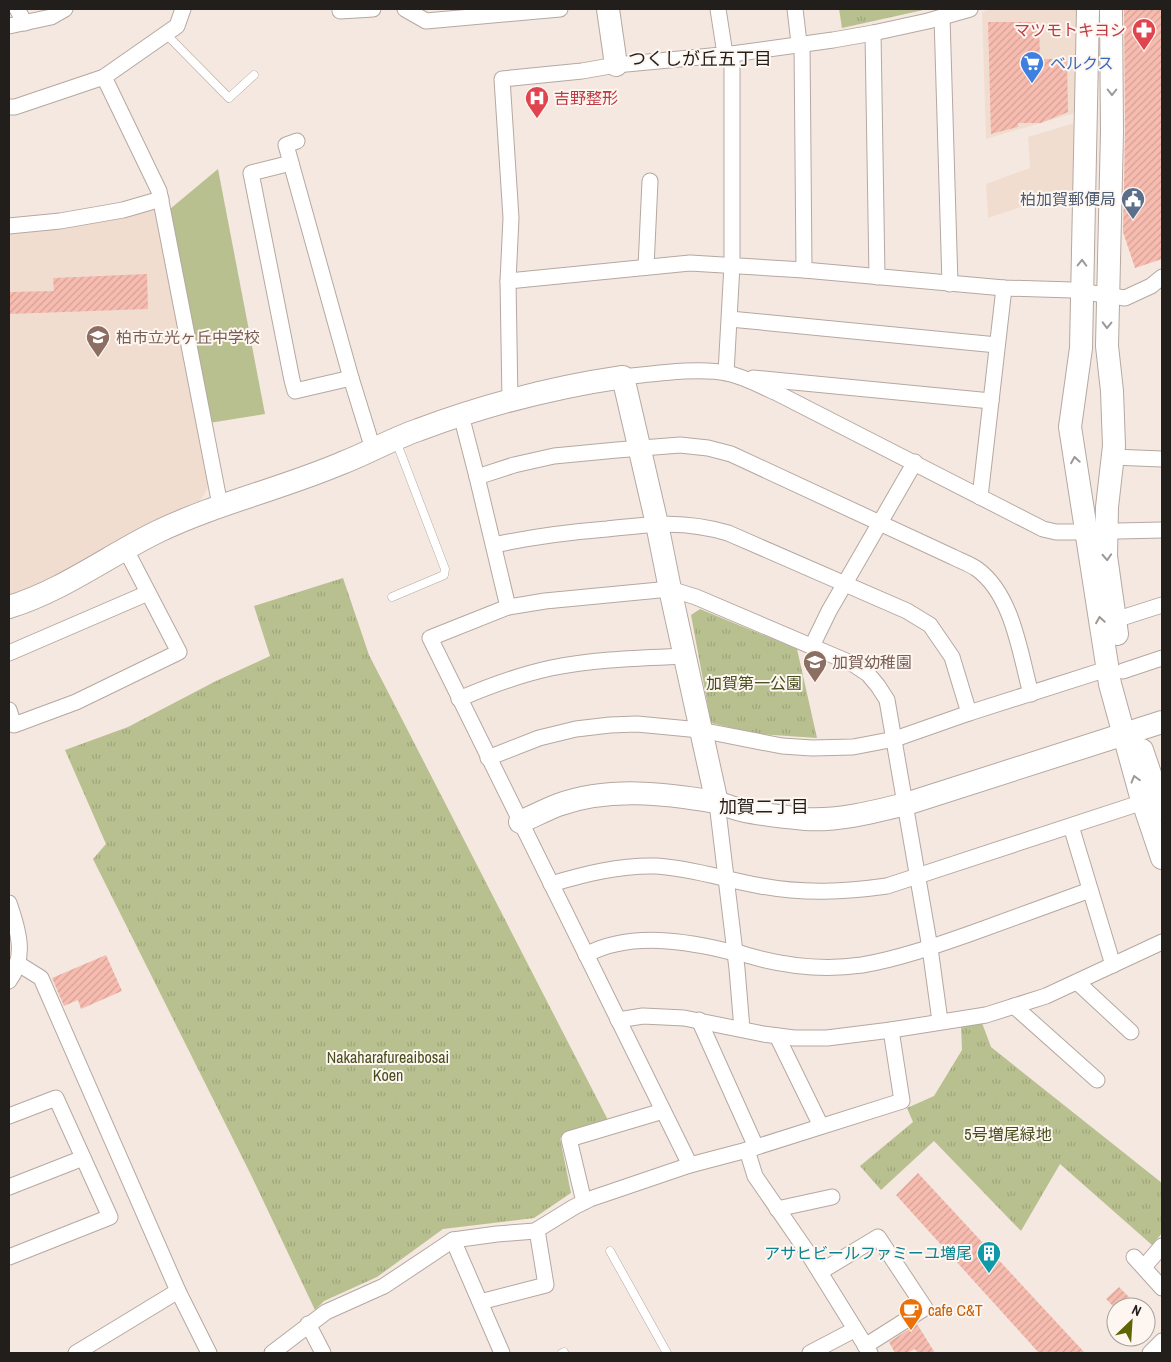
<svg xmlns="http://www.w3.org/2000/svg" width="1171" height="1362" font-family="'Archivo Narrow','Noto Sans JP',sans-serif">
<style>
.built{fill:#f1ddd0}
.green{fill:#b8c08f}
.park{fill:url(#park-tufts)}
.building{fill:url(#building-hatch)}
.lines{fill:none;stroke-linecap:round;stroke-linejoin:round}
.lane-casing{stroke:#b5a8a1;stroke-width:9}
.street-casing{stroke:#b5a8a1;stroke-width:17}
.secondary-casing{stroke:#b5a8a1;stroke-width:24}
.lane{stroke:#fff;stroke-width:8}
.street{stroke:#fff;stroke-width:15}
.secondary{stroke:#fff;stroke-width:22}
.oneway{stroke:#9c9a98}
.labels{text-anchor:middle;stroke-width:4;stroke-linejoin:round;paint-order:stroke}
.health-label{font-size:16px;fill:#be3a42;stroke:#fef6f1;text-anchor:end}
.shop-label{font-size:16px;fill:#366cbe;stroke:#fef6f1;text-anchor:start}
.service-label{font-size:16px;fill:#4e5e75;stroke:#fef6f1;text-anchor:end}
.education-label{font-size:16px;fill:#785e54;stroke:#fef6f1;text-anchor:start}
.park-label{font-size:16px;fill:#474d1c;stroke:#fef6f1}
.culture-label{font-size:16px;fill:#0d838f;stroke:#fef6f1;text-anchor:end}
.food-label{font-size:16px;fill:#c56008;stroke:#fef6f1;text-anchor:start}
.neighbourhood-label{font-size:18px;fill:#221e1b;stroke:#fef6f1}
</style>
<defs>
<pattern id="park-tufts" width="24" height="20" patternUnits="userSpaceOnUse" patternTransform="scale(1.25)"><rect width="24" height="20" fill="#b8c08f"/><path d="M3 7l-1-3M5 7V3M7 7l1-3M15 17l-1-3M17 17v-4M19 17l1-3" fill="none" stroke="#9ea57b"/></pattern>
<pattern id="building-hatch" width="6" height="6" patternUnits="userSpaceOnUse" patternTransform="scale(1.25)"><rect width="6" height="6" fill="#f7bcaf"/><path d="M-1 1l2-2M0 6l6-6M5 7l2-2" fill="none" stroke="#d3a196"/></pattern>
</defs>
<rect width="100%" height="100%" fill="#f5e8e0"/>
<g class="built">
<polygon points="992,9 1079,9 1078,112 986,139 982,12"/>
<polygon points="1078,122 1077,188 988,218 986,184 1030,168 1028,137"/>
<polygon points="156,209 210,484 197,506 154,524 20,594 9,596 9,231 35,231"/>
</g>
<polygon class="green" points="218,169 265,414 209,423 170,209"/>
<g class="park">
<polygon points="839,9 928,9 842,28"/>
<polygon points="343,578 369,655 609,1122 560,1138 571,1193 534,1218 443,1229 377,1277 324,1301 315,1310 251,1175 93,859 106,844 65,750 128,727 216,681 270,656 254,606"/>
<polygon points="700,609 797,649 817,738 759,734 711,723 691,615"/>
<polygon points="982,1023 991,1047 1162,1183 1162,1233 1152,1245 1060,1164 1021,1231 934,1141 881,1190 860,1166 913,1122 907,1108 934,1096 962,1050 961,1025"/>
</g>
<g class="building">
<polygon points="1124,9 1162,9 1162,259 1135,268 1123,232 1125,132"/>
<polygon points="988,22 1039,22 1040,59 1067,59 1068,112 1041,123 1018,123 1018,127 991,134"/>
<polygon points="147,274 148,309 9,314 9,292 54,291 53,278"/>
<polygon points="106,955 122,991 81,1009 78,1000 64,1006 52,978"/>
<polygon points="918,1173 1085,1353 1039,1353 896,1195"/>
<polygon points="1119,1287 1139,1307 1114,1307 1106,1299"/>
<polygon points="917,1324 935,1353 918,1353 915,1349 907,1353 895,1353 889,1342"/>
</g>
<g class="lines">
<g class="lane-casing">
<g id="lane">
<polyline points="166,34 229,98 254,75"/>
<polyline points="392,597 444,575 445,569 396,441"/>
<polyline points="610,1251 667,1353"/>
<polyline points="562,1353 564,1352"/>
</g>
</g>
<g class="street-casing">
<g id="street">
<polyline points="17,9 25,23"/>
<polyline points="405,9 426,21 560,9"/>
<polyline points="718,9 725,54"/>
<polyline points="795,9 799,43"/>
<polyline points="340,11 373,9"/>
<polyline points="942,17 950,284"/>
<polyline points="9,26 51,17 65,9"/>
<polyline points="873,33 877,277"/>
<polyline points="802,43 804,270"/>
<polyline points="104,77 159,191 220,505"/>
<polyline points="9,107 15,107 104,77 177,26 183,9"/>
<polyline points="297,141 286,145 351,378 373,449"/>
<polyline points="291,163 251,173 292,380 295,391 351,378"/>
<polyline points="9,226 60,221 123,210 161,199"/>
<polyline points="646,267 650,181"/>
<polyline points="508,281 690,263 804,270 1004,288 1072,290 1125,298 1151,286 1162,277"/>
<polyline points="730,319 997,345"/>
<polyline points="726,373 732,265 732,54"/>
<path d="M623,377C653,374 699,367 727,373C745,377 761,386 777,393L1043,529L1056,532H1075L1162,530"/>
<polyline points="753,378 991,401"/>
<polyline points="510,401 508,281 511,218 502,79 582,71 616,65 732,54 833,40 873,33 928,21 970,9"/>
<polyline points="461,415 477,477"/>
<polyline points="1112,457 1162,459"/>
<polyline points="980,497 1004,288"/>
<path d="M494,545C531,537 569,532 607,529C652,524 683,520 728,533L907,611L930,625L952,657L969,713"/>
<path d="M508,607L477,477L514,465L554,456L617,450L680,445L708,448L731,454L953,557C961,561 970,564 977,569C1013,595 1020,654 1031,694"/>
<polyline points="1115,620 1162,605"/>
<polyline points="812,646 829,611 915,462"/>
<polyline points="9,653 148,593"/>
<polyline points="1123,671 1162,658"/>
<path d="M459,699C489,686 519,675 551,668C594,659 640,658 685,656"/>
<polyline points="9,710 14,725 76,702 179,652 126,550"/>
<polyline points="488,758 539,738 576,729 610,725 637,724 700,730 782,746 812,748 853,747 895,739 969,713 1107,669"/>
<polyline points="717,803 737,969 742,1029"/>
<polyline points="1071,826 1113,965"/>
<path d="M551,884C585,874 620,865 656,866C692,868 726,880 761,886C804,894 844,892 887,886L1143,802"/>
<path d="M9,903C18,929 27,957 9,981"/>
<path d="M734,951C775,965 819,971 862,965C898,959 938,945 972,933C1011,919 1051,904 1090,890"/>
<path d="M586,955C630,931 688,941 735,953"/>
<polyline points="17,963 41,978 178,1291 209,1353"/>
<polyline points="1077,982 1131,1032"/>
<polyline points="1014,1006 1097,1080"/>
<polyline points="618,1020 643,1016 684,1018 763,1034 794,1038 827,1038 891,1030 986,1015 1046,996 1162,942"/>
<polyline points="699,1020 756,1147"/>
<polyline points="777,1036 821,1126"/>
<polyline points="9,1116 56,1098 110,1217 9,1257"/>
<polyline points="747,1150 755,1176 806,1250 870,1353"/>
<polyline points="690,1165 430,638 508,607 545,601 670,589 696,597 853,664 868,674 878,686 887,700 930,948 940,1021"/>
<polyline points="9,1187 83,1158"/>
<polyline points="584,1202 569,1139 663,1111"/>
<polyline points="777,1209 832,1197"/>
<polyline points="453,1240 502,1353"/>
<polyline points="1134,1257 1162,1288"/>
<polyline points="1144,1267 1162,1246"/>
<polyline points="820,1272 878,1237 925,1308 865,1346"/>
<polyline points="480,1302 546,1285 537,1230"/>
<polyline points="308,1324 323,1353"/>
<polyline points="76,1353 178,1291"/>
<polyline points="272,1353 326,1312 384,1286 453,1240 497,1234 535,1231 574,1207 590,1199 690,1165 747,1150 902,1101 891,1030"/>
<polyline points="810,1353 854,1330"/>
<polyline points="1150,1353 1162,1341"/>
</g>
</g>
<g class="secondary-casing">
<g id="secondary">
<polyline points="608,9 616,65"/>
<polyline points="1088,9 1081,348 1070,427 1110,684 1140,793 1162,858"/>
<polyline points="1111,9 1112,132 1107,346 1112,391 1114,446 1107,507 1106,556 1117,634"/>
<path d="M9,607C62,591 108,556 157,532C217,503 281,489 342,463C368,453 392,439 418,430C485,405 554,387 623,377L657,524L670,589L717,803"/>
<polyline points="1142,750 1162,809"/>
<path d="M520,822C532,817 545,810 558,805C608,787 664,793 715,802C724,804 732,808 741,810C762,815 784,817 805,819C839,821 873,812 906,804L1162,722"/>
</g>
</g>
<use href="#lane" class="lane"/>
<use href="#street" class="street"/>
<use href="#secondary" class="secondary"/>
</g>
<defs><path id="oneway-chevron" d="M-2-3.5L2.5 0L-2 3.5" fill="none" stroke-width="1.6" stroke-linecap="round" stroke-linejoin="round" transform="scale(1.25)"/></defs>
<g class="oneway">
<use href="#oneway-chevron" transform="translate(1112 92) rotate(90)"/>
<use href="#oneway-chevron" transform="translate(1082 263) rotate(-89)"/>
<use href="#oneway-chevron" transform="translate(1107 325) rotate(91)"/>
<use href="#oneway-chevron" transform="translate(1075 460) rotate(-99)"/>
<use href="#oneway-chevron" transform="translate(1107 557) rotate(87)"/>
<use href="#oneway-chevron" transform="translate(1100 620) rotate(-99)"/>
<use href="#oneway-chevron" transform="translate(1135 779) rotate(-106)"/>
</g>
<defs>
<g id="pharmacy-pin" transform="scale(1.25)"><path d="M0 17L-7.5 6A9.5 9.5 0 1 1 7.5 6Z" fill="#e0444e" stroke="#fef6f1"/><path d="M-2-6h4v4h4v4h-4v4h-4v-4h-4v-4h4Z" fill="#fff"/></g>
<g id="supermarket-pin" transform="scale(1.25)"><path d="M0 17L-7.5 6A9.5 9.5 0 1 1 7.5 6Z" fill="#3f7fe0" stroke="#fef6f1"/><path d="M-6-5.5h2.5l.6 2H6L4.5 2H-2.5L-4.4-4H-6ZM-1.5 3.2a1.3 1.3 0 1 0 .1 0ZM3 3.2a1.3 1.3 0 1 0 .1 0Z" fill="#fff"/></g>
<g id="hospital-pin" transform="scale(1.25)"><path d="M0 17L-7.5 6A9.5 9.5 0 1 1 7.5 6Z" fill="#e0444e" stroke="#fef6f1"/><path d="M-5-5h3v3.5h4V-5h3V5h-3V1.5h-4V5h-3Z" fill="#fff"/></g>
<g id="civic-pin" transform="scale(1.25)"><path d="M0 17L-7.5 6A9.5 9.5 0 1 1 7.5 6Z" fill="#5c6f8a" stroke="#fef6f1"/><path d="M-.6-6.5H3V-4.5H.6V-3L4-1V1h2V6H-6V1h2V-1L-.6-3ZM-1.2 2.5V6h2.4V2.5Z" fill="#fff"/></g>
<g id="school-pin" transform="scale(1.25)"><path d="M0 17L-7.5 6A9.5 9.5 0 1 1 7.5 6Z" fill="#8d6e63" stroke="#fef6f1"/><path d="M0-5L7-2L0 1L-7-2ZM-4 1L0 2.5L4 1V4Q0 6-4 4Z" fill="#fff"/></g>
<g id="building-pin" transform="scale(1.25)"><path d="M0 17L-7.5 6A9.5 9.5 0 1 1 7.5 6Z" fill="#0f9aa8" stroke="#fef6f1"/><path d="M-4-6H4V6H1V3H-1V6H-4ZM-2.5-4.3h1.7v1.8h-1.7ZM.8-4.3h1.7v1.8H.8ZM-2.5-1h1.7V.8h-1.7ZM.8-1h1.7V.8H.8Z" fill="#fff"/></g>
<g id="cafe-pin" transform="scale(1.25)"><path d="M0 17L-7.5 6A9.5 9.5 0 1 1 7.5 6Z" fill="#e8710a" stroke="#fef6f1"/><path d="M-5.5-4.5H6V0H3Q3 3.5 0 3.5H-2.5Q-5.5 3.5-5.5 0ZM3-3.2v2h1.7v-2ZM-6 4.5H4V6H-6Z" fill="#fff"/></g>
</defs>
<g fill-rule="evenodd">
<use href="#pharmacy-pin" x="1144" y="30"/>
<use href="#supermarket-pin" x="1032" y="63"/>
<use href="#hospital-pin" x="537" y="98"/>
<use href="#civic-pin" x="1133" y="199"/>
<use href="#school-pin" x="98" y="337"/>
<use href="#school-pin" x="815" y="662"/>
<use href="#building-pin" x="989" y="1253"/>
<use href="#cafe-pin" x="911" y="1310"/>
</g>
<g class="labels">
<g class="health-label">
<text x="1126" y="36">マツモトキヨシ</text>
<text x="554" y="104" text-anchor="start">吉野整形</text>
</g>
<g class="shop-label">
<text x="1050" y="69">ベルクス</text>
</g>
<g class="service-label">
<text x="1116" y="205">柏加賀郵便局</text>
</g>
<g class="education-label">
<text x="116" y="343">柏市立光ヶ丘中学校</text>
<text x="832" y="668">加賀幼稚園</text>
</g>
<g class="park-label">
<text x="754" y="689">加賀第一公園</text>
<text x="388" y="1063">Nakaharafureaibosai<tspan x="388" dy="18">Koen</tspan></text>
<text x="1008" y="1140">5号増尾緑地</text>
</g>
<g class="culture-label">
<text x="972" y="1259">アサヒビールファミーユ増尾</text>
</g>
<g class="food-label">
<text x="928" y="1316">cafe C&amp;T</text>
</g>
<g class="neighbourhood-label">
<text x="700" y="65">つくしが丘五丁目</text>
<text x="764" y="813">加賀二丁目</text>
</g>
</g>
<rect width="1171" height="1362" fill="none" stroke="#221e1b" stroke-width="20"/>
<g transform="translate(1131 1322) rotate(25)"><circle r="24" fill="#fef6f1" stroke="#a6a09b"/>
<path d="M0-4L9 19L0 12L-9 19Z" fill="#5f6502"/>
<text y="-8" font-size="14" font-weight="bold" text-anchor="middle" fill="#221e1b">N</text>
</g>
</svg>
